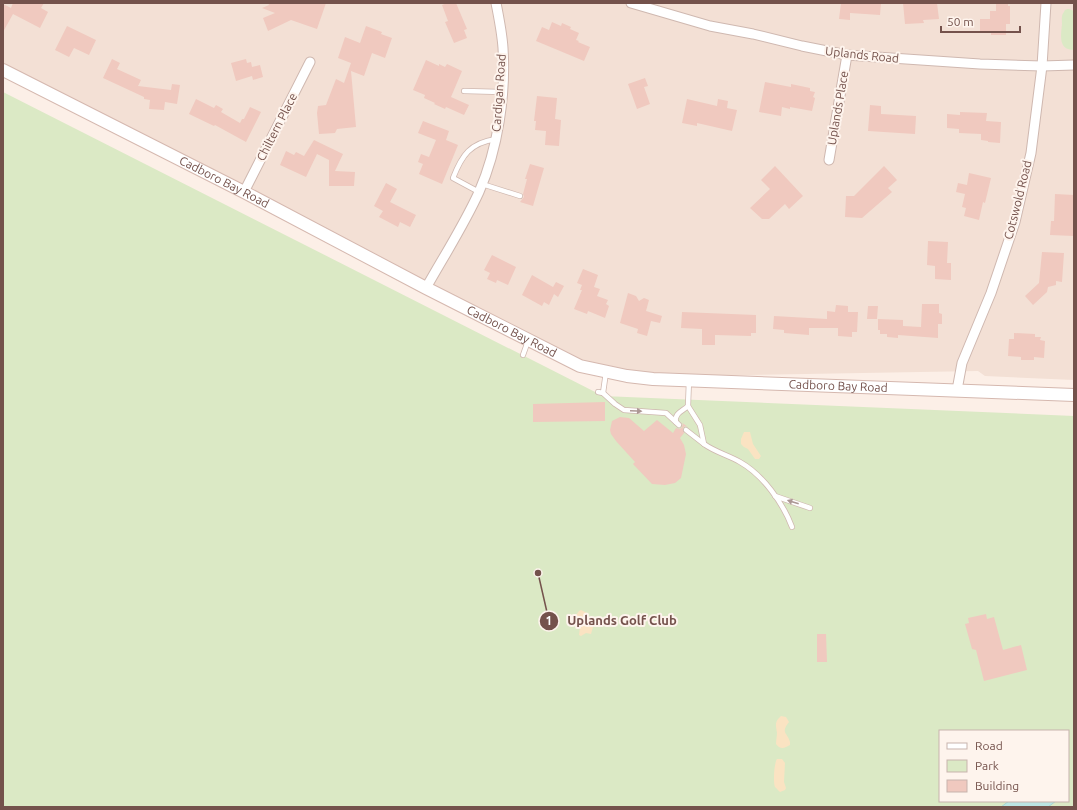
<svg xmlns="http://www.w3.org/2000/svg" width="1077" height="810" font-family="Ubuntu,sans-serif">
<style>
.residential{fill:#f3e0d5}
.green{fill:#dbe9c5;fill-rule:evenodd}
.sand{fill:#fae3c2}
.water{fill:#bbe5e3;stroke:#a2d6d4}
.building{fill:#f0c9bf}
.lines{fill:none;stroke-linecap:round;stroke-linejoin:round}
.lane-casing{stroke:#cfb8b0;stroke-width:6}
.street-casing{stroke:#cfb8b0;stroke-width:11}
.secondary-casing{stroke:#d5b8af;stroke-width:14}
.lane{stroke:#fff;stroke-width:4.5}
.street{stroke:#fff;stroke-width:9}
.secondary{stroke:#fff;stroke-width:12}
.oneway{fill:#ac9794}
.labels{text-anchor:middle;stroke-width:4;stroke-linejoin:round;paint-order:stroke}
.street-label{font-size:12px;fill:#74524c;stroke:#fef4ed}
.leader{fill:none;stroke:#74524c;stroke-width:1.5}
.callout-dot{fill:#74524c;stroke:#fef4ed;stroke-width:1.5}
.mark-label{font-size:12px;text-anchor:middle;font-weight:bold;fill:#fff}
.callout-label{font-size:13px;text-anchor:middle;font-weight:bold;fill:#74524c;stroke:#fef4ed;stroke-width:4;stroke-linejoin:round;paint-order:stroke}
</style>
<rect width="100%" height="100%" fill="#fcefe7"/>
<polygon class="residential" points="3,3 1074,3 1074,380 985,376 978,371 626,377 578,366 3,67"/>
<g class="green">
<path d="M1069,9L1074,11V50C1058,50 1061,35 1062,24C1062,20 1061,15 1064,12C1065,9 1067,9 1069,9Z"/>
<path d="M3,92L603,396L1074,416V807H3ZM940,731H1068V801H940Z"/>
</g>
<g class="sand">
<polygon points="744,432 750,432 753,444 761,456 759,459 755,459 748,449 744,447 741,444 741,439"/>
<polygon points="581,610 587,613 585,620 593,627 591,634 586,633 581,636 579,635 580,627 572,621 573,616 576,615 579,611"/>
<path d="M781,716L786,717L789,722C780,733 788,733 790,742V745C785,748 780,750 776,744C776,740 777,736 777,733C776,725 774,722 781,716Z"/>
<path d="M777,759H782L785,763L784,782L786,788L785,790L780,792C778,790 777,789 775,787C773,783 774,763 777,759Z"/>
</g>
<polygon class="water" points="1009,801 1056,801 1048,807 1001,807"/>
<g class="building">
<polygon points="13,3 44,3 41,8 48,12 40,28 13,14 3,32 3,4 11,8"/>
<polygon points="268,3 326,3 317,29 291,20 268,31 263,18 275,13 262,8 269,5"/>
<polygon points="447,3 456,3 467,29 464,30 467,38 454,43 445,22 448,21 442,5"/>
<polygon points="841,3 881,3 880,15 850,13 850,20 839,19"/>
<polygon points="903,3 937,3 939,19 923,20 924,23 905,24"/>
<polygon points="996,3 1008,3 1008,6 1010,6 1010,24 1006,24 1006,35 991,35 991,31 980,31 980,19 990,19 990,11 996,11"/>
<polygon points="552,22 561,26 562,23 571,27 570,29 579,33 576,40 579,41 578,42 590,47 584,61 536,41 542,27 549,30"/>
<polygon points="67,26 96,40 89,55 74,48 69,57 55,50"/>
<polygon points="366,26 382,32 381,34 392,38 385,58 372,53 364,76 351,71 356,127 337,129 335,133 319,134 317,113 318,106 326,105 336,79 344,83 351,63 338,58 345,37 360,43"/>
<polygon points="112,59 120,63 117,69 141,80 138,86 171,90 172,84 180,85 177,104 165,102 164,110 149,109 150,100 144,99 144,97 103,78"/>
<polygon points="246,59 247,63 251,62 252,67 260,65 263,77 253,80 252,76 236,81 231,63"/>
<polygon points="426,60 439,66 439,64 445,67 447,64 462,71 451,97 469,105 464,115 446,107 445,109 434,104 435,103 424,98 425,95 413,90"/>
<polygon points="645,78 648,86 644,87 650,104 637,109 628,84"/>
<polygon points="765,82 791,87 791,84 810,88 810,91 815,92 813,97 815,98 812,111 790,107 790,109 782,107 781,116 759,112"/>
<polygon points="537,96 557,98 555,119 561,120 559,146 545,145 546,131 535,130 536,121 534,121"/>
<polygon points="196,99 214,108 216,105 223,109 221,112 240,123 242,119 244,119 250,107 261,112 246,142 215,125 214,126 189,114"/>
<polygon points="687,99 717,106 718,99 728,101 727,108 737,110 732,131 697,123 697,126 682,123"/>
<polygon points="870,105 881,106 881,114 916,116 915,134 868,131"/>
<polygon points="960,112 987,113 986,121 1001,122 1000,143 988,142 988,141 981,140 981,134 959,133 959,129 947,128 947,114 960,115"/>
<polygon points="423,121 449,131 446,140 458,145 442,184 419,174 423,164 418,162 421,154 429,157 436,140 418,133"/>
<polygon points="314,140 343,154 335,171 355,172 354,186 329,186 329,160 317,154 306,177 280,165 286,151 294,155 296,152 304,156"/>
<polygon points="530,164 544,168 533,206 520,202 524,197 523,194 527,179 525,179"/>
<polygon points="775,166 803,196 789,209 785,204 769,219 762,219 750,208 770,189 761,180"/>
<polygon points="884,166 897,180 888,188 892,192 862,218 845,217 846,196 854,196"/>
<polygon points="969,173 991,178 985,203 983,202 979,220 964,216 966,208 962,207 965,194 956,192 958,183 967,185"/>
<polygon points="386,183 397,189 390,202 416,215 410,227 400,222 398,227 379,217 383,211 374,206"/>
<polygon points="1055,194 1074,195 1074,236 1050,235 1051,221 1054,221"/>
<polygon points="928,241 948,242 947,263 951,263 951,280 935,279 935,266 927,265"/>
<polygon points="1042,252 1064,253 1062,282 1056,281 1056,285 1048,287 1047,292 1033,305 1025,296 1039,283"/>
<polygon points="492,255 516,267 508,285 497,280 496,283 487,279 490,273 484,270"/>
<polygon points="583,269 598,275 594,287 600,289 597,296 608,300 606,304 609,306 605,318 588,311 587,314 574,309 582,290 580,290 582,285 577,283"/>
<polygon points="532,275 553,287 556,282 564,286 558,297 554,294 549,305 544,302 542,306 522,295"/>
<polygon points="628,293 636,296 639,301 644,298 649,300 646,311 662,316 660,323 651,321 647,336 637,333 638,329 620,323"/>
<polygon points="922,304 939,304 939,313 942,314 942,324 938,324 938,338 898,335 898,338 887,337 887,334 880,334 880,330 878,330 878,319 903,320 903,326 921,327"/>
<polygon points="836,305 848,306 848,312 858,312 857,332 852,332 852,337 838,336 838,328 809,328 809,335 784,333 784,330 773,329 774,316 827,319 827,311 835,312"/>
<polygon points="868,306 878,306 877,319 867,319"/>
<polygon points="682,312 756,315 756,333 751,333 751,336 715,335 715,345 702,345 702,329 681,328"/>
<polygon points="1014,333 1035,334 1035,337 1041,337 1040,340 1045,341 1044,358 1034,357 1034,360 1021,360 1021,357 1008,356 1009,339 1014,339"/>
<polygon points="605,402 605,421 533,422 533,404"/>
<polygon points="620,417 629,418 644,431 657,420 673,433 676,428 680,429 682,427 683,424 681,422 688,427 685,426 683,428 684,433 680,438 684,445 686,454 681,478 675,483 665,485 652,484 633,464 635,462 616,441 611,434 610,430 612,421"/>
<polygon points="986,614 987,619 994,617 1003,650 1021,645 1027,670 984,681 976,650 972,649 965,624 969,623 968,618"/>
<polygon points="817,634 826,634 827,662 817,662"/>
</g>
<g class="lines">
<g class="lane-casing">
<g id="lane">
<polyline points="464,91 502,92"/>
<polyline points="482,184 520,196"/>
<path d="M479,192L453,178C462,155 470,143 496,139"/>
<polyline points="523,355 528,341"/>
<path d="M689,380L688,406L700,425L704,444C715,452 728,455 740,462C763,475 783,503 792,527"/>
<polyline points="598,392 603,393 606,372"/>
<polyline points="603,393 615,404 624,410 666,413 679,425"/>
<path d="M676,422C674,413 683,411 688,406"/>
<polyline points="686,430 704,444"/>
<polyline points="775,496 810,508"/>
</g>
</g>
<g class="street-casing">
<g id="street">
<polyline points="631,3 710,26 753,34 802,46 847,55 980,64 1042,66 1074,65"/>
<polyline points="829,160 847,55"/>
<polyline points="244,192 310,62"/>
<path d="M426,288C444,256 464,225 479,192C498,149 506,94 503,48C502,33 499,18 496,3"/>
<polyline points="957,390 962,363 991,293 1015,222 1031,153 1042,66 1046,3"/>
</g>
</g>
<g class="secondary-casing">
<g id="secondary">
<path id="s1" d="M3,70L244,192L426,288L580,366L627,376L653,379L1074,395"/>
</g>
</g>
<use href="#lane" class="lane"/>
<use href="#street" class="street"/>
<use href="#secondary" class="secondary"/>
</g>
<defs><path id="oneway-solid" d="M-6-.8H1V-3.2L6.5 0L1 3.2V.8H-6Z"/></defs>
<g class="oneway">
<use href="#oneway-solid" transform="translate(636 411) rotate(3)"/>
<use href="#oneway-solid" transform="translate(793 502) rotate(-162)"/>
</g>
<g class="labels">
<g class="street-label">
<text transform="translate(862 55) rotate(6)" y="4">Uplands Road</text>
<text transform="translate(499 93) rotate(-86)" y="4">Cardigan Road</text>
<text transform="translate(838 108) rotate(-80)" y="4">Uplands Place</text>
<text transform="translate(277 127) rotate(-63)" y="4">Chiltern Place</text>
<text dy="4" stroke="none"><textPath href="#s1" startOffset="248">Cadboro Bay Road</textPath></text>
<text transform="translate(1018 200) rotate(-76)" y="4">Cotswold Road</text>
<text dy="4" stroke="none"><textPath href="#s1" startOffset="572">Cadboro Bay Road</textPath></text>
<text dy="4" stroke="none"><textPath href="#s1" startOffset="908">Cadboro Bay Road</textPath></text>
</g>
</g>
<path class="leader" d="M538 573L549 621"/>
<g class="callout-dot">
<circle cx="538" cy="573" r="4"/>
<circle cx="549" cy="621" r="10"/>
</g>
<g class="mark-label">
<text x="549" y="625">1</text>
</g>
<g class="callout-label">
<text x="622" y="625">Uplands Golf Club</text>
</g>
<rect width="1077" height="810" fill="none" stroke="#74524c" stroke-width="8"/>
<rect x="939" y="730" width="130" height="72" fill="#fef4ed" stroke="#c7b3ad"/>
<rect x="947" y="743" width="20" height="6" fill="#ffffff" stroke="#c7b3ad"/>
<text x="975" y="750" font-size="12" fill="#74524c">Road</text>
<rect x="947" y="760" width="20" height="12" fill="#dbe9c5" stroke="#c7b3ad"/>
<text x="975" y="770" font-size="12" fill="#74524c">Park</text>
<rect x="947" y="780" width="20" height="12" fill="#f0c9bf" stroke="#c7b3ad"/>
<text x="975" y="790" font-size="12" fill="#74524c">Building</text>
<path d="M941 26v6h79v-6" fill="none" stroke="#74524c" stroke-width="2"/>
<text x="947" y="26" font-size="12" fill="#74524c" stroke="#fef4ed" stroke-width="3" paint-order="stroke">50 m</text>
</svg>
